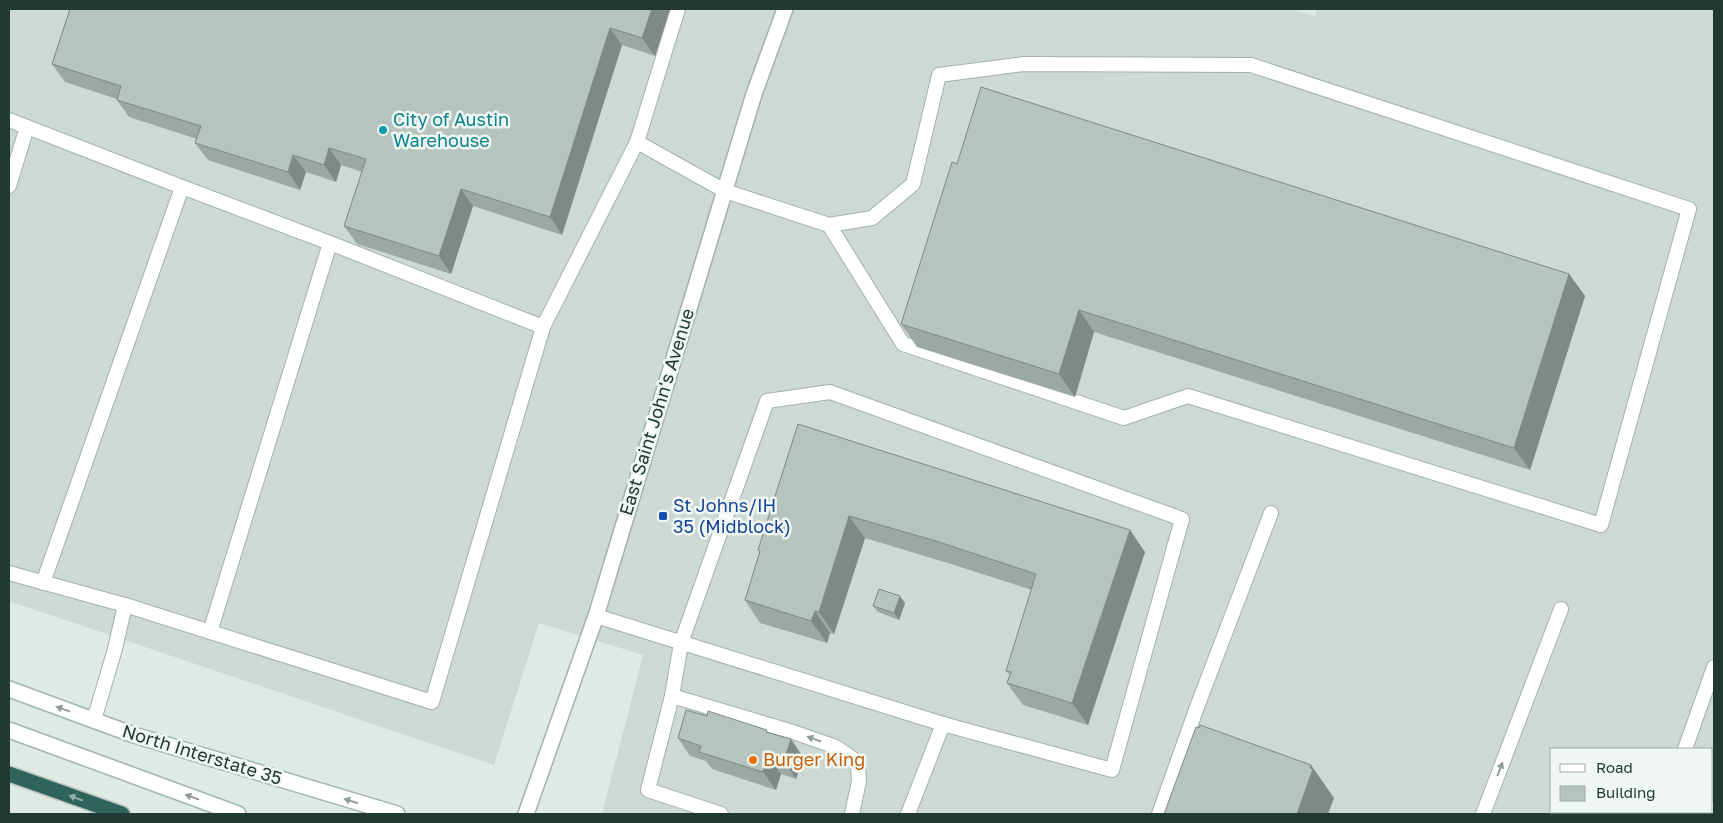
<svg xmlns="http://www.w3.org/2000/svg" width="1723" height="823" font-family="'Golos Text',sans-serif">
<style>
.built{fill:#ced9d4;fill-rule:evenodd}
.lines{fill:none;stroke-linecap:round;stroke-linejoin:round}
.service-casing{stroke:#a2b1ac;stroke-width:16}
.tertiary-casing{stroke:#a2b1ac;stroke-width:18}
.secondary-casing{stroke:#9fb5ae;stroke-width:18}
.motorway-casing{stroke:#bcc4c2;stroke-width:18}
.service{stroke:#fff;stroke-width:14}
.tertiary{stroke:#fff;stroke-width:15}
.secondary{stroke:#fff;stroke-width:15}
.motorway{stroke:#2f645a;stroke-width:15}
.wall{fill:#9ca9a3}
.shaded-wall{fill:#7f8985}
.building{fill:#b5c4be;stroke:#7f8985}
.oneway{fill:#909c99}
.oneway2{fill:#90aea6}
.culture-dot{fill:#0f9aa8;stroke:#f0f7f3;stroke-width:2}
.transit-dot{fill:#1a4fb4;stroke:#f0f7f3;stroke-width:2}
.food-dot{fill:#e8710a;stroke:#f0f7f3;stroke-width:2}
.labels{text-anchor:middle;stroke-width:5;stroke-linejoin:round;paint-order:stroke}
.culture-label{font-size:18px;fill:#0d838f;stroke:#f0f7f3;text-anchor:start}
.street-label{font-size:18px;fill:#213933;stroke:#f0f7f3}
.transit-label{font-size:18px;fill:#164399;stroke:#f0f7f3;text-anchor:start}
.food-label{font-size:18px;fill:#c56008;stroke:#f0f7f3;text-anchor:start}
</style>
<rect width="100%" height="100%" fill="#dfeae5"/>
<path class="built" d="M9,9H1288L1315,16L1317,9H1714V814H602L643,655L539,623L494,765L9,601ZM1552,749H1712V812H1552Z"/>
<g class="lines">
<g class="service-casing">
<g id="service">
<polyline points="9,120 182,187"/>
<polyline points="637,142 678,9"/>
<polyline points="9,186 27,127"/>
<polyline points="330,243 543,327"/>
<polyline points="9,573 125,605"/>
<polyline points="43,583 182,187 330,243 210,632"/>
<polyline points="596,616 943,724 908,814"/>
<polyline points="672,696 793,732 836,747 852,758 858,766 859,781 852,814"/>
<polyline points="94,720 115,649 125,605 432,702 543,327 637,142 725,191 829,225 903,344 1124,418 1188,396 1601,525 1689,209 1251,65 1024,64 939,75 913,184 872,218 829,225"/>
<polyline points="1685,749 1714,667"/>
<polyline points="1712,808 1714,809"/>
<polyline points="721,814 648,790 672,696 681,643 767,401 830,392 1182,519 1112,770 943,724"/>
<polyline points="1159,814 1197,707 1271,513"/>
<polyline points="1483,814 1561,609"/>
<polyline points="1662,814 1663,812"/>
</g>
</g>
<g class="tertiary-casing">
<polyline id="tertiary" points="526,814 596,616 754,94 785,9"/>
</g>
<g class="secondary-casing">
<g id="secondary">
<polyline points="9,689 134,735 397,814"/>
<polyline points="9,730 238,814"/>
</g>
</g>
<g class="motorway-casing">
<polyline id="motorway" points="9,774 122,814"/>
</g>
<use href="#service" class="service"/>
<use href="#tertiary" class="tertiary"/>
<use href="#secondary" class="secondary"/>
<use href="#motorway" class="motorway"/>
</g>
<g class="wall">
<polygon points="70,9 670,9 655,56 622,45 562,235 473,206 451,274 357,244 344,226 362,172 341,165 336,182 306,172 300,190 208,160 195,143 197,139 129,117 117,100 117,99 65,82 52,64"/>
<polygon points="957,164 1569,274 1585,296 1530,470 1094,332 1075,397 917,347 901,324"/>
<polygon points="798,424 1145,552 1088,725 1023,705 1007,683 1010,675 1006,671 1032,590 951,564 865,538 834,634 830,633 827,643 760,623 745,600 760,552 758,550"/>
<polygon points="905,603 899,620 878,612 873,606"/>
<polygon points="707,716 769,733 803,757 796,779 781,774 776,790 712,769 706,761 690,756 678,738"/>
</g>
<g class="shaded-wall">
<polygon points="652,9 670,9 655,56 642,38"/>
<polygon points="610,28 622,45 562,235 550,217"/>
<polygon points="329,148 341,165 336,182 324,165"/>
<polygon points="293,155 306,172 300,190 288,172"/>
<polygon points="461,189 473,206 451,274 439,256"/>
<polygon points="1569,274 1585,296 1530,470 1514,448"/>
<polygon points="1079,310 1094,332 1075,397 1059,374"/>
<polygon points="849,516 865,538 834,634 819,612"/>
<polygon points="1130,530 1145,552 1088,725 1072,703"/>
<polygon points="900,596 905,603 899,620 894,613"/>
<polygon points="815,611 830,633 827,643 811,621"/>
<polygon points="791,739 803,757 796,779 784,761"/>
<polygon points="768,756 781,774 776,790 763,772"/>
<polygon points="1311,765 1334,798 1328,814 1297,814"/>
</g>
<g class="building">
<polygon points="70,9 652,9 642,38 610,28 550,217 461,189 439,256 344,226 366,159 329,148 324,165 293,155 288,172 195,143 201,126 117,100 121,86 52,64"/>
<polygon points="981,87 1569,274 1514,448 1079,310 1059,374 901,324 952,162 957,164"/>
<polygon points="798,424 1130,530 1072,703 1007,683 1011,672 1006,671 1036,574 936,541 849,516 819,612 815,611 811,621 745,600 760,551 758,550"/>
<polygon points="879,589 900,596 894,613 873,606"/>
<polygon points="686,710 707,716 708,711 767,730 766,732 791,739 784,761 768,756 763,772 699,752 701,746 678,738"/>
<polygon points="1200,725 1311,765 1310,768 1313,769 1297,814 1164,814 1196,727 1199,728"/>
</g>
<defs><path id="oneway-solid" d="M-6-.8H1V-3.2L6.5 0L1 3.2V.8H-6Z" transform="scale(1.25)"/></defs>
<g class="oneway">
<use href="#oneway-solid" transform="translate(63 709) rotate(-160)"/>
<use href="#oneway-solid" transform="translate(814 739) rotate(-161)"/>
<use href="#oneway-solid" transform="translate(1500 769) rotate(-69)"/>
<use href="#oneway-solid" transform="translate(192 797) rotate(-160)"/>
<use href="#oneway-solid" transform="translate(351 801) rotate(-163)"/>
</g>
<use class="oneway2" href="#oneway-solid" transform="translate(76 798) rotate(-160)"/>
<circle class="culture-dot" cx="383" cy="130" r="5"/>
<rect class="transit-dot" x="658" y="511" width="10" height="10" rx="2.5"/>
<circle class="food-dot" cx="753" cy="760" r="5"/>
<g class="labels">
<g class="culture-label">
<text x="393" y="126">City of Austin<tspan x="393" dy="21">Warehouse</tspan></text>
</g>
<g class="street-label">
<text transform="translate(657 412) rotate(-73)" y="6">East Saint John's Avenue</text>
<text transform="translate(202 755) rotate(17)" y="6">North Interstate 35</text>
</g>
<g class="transit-label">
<text x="673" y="512">St Johns/IH<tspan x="673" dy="21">35 (Midblock)</tspan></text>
</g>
<g class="food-label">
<text x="763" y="766">Burger King</text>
</g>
</g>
<rect width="1723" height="823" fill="none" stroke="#213933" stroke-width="20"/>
<rect x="1550" y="748" width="162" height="65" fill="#f0f7f3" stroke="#9daba6"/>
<rect x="1560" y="764" width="25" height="8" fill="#ffffff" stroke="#9daba6"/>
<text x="1596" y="773" font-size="15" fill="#213933">Road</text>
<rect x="1560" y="786" width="25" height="15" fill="#b5c4be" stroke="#9daba6"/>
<text x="1596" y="798" font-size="15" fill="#213933">Building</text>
</svg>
